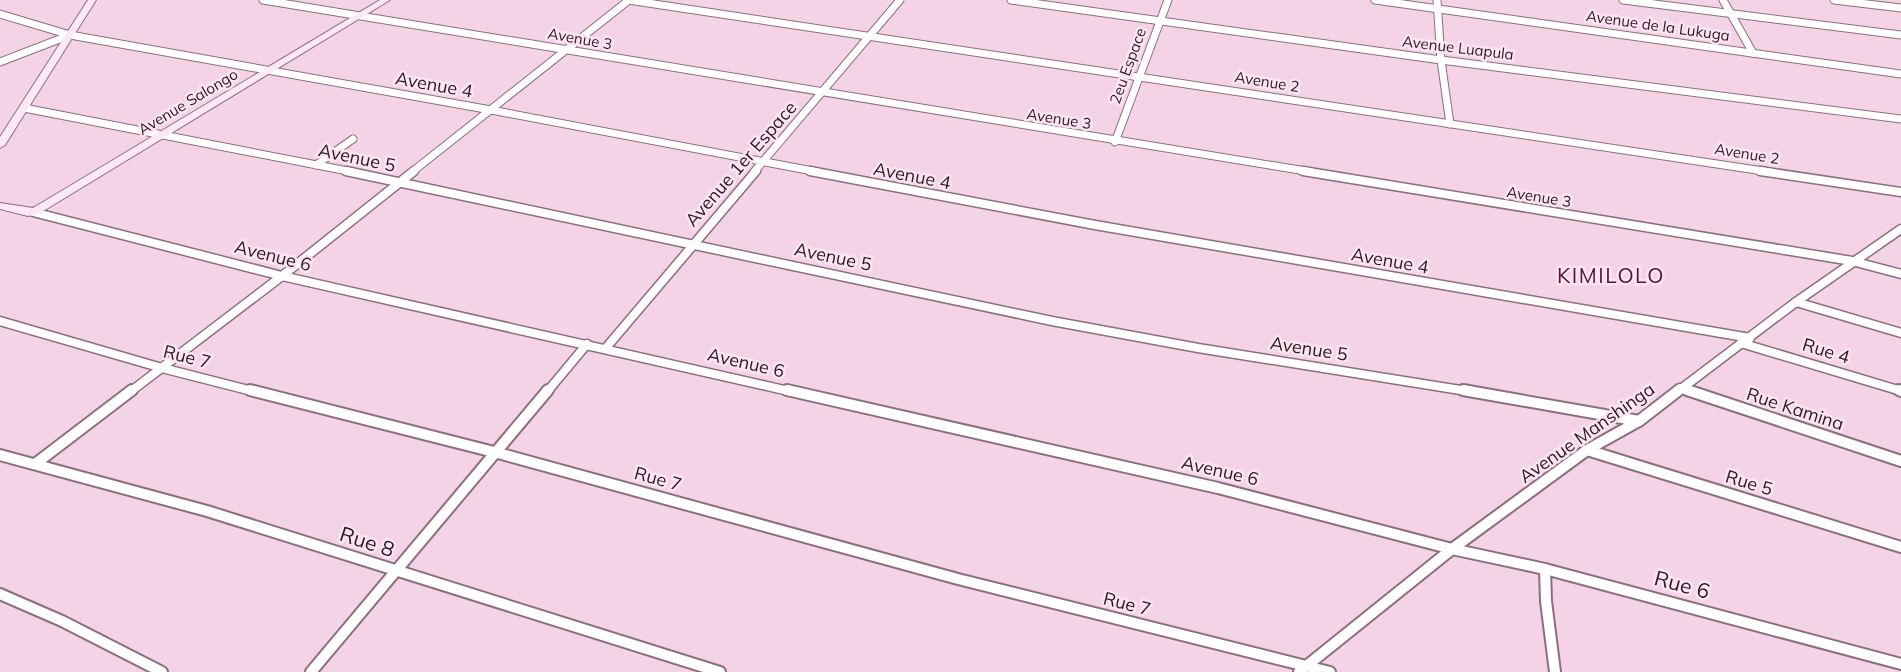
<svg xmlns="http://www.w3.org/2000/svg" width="1901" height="672" font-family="Mulish,sans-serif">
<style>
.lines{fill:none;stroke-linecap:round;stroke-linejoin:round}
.street-far2-casing{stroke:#8c6e7f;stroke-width:9}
.street-far1-casing{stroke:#8c6e7f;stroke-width:11}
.street-casing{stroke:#8c6e7f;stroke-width:14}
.secondary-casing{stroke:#8c6e7f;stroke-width:2}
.street-far2{stroke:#fff;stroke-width:7}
.street-far1{stroke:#fff;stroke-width:8}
.street{stroke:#fff;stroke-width:10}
.secondary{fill:#fee8f5;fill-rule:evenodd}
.labels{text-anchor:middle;stroke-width:5;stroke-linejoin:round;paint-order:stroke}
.far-street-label{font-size:15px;fill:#281c23;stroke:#fee3f2}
.street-label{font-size:18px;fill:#281c23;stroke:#fee3f2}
.quarter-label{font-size:21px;letter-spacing:1.5px;fill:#51163d;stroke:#fee3f2}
.near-street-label{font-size:21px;fill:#281c23;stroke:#fee3f2}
</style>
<rect width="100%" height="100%" fill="#f5d3e6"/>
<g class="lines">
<g class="street-far2-casing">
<g id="street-far2">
<polyline points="263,0 1312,172"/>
<polyline points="628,0 1770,172"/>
<polyline points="1011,0 1441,60 1901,119"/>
<polyline points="1375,0 1901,74"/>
<polyline points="1437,0 1441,60 1450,124"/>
<polyline points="1623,0 1901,35"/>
<polyline points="1723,0 1753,53"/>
<polyline points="1834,0 1901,8"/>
<polyline points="0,14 70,35 491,110 818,172"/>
<polyline points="0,62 70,35"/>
<polyline points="24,108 353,172"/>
<polyline points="1115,142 1168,0"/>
<polyline points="316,165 353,139"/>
<polyline points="412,172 629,0"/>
<polyline points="754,172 900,0"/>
</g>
</g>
<g class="street-far1-casing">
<g id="street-far1">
<polyline points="346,171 1052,321 1198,348 1473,392"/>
<polyline points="810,171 1095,225 1750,338"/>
<polyline points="1303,171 1852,261 1901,274"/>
<polyline points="1760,171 1901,192"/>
<polyline points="33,212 282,276 793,392"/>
<polyline points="1796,302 1901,333"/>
<polyline points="0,321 162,368 256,392"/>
<polyline points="1741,343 1901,391"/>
<polyline points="605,349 756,171"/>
<polyline points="1680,388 1692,392"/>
<polyline points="130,392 282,276 414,171"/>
<polyline points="547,392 587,344"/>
<polyline points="1677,392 1796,302 1901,229"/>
</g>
</g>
<g class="street-casing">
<g id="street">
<polyline points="250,390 498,453 958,579 1330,672"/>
<polyline points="787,390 1218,488 1452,549 1545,569 1901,664"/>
<polyline points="1463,390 1639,421"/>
<polyline points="1687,390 1901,461"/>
<polyline points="1899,390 1901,391"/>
<polyline points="1587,450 1901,547"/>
<polyline points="0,455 207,511 720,672"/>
<polyline points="35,464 132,390"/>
<polyline points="1545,569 1546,601 1555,672"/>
<polyline points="0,594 62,621 162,672"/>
<polyline points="311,672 548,390"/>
<polyline points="1299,672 1452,549 1587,450 1639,421 1679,390"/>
</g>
</g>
<g class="secondary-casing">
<g id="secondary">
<polygon points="88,0 96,0 5,145 0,148 0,137"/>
<polygon points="380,0 390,0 40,213 28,216 0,209 0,203 33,208"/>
</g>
</g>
<use href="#street-far2" class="street-far2"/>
<use href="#street-far1" class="street-far1"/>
<use href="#street" class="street"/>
<use href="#secondary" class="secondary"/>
</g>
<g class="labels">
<g class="far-street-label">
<text transform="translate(1658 26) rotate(8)" y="5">Avenue de la Lukuga</text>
<text transform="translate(580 39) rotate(10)" y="5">Avenue 3</text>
<text transform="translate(1458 48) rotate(7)" y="5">Avenue Luapula</text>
<text transform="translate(1128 66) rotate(-70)" y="5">2eu Espace</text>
<text transform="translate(1267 82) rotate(9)" y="5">Avenue 2</text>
<text transform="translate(188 102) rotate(-31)" y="5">Avenue Salongo</text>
<text transform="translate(1059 119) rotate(9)" y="5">Avenue 3</text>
<text transform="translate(1747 154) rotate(9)" y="5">Avenue 2</text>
<text transform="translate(1539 197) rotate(9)" y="5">Avenue 3</text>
</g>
<g class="street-label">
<text transform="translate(434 85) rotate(10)" y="6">Avenue 4</text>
<text transform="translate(357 158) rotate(12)" y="6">Avenue 5</text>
<text transform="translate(741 164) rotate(-49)" y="6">Avenue 1er Espace</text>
<text transform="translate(912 176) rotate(11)" y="6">Avenue 4</text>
<text transform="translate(273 256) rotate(14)" y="6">Avenue 6</text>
<text transform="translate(833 257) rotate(12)" y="6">Avenue 5</text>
<text transform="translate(1390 261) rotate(10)" y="6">Avenue 4</text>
<text transform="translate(1309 349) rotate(9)" y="6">Avenue 5</text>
<text transform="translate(1826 351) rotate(17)" y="6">Rue 4</text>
<text transform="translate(187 357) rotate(14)" y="6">Rue 7</text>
<text transform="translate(746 363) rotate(13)" y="6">Avenue 6</text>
<text transform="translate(1795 409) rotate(18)" y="6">Rue Kamina</text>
<text transform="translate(1587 433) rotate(-35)" y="6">Avenue Manshinga</text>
<text transform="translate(1220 471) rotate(13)" y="6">Avenue 6</text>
<text transform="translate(658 479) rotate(15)" y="6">Rue 7</text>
<text transform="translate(1749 483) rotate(17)" y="6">Rue 5</text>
<text transform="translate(1127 604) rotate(14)" y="6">Rue 7</text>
</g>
<g class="quarter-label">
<text x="1611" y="283">KIMILOLO</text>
</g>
<g class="near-street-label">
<text transform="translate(367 542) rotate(18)" y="7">Rue 8</text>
<text transform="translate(1682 585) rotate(15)" y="7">Rue 6</text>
</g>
</g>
</svg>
